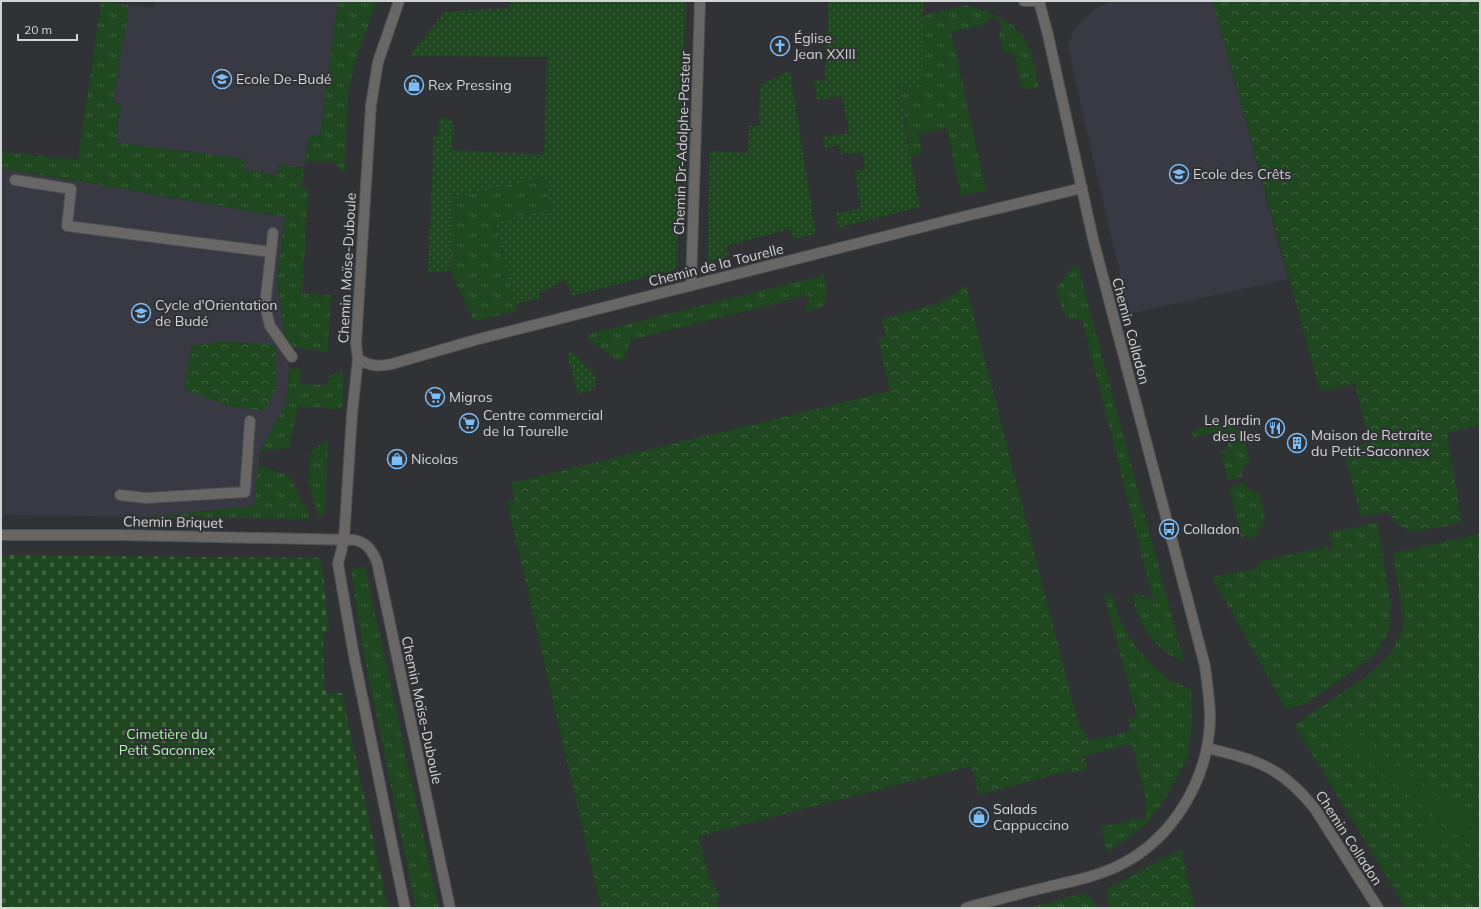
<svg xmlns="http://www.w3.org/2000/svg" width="1481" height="909" font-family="Mulish,sans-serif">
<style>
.built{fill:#383943}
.grass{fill:url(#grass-tufts)}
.cemetery{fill:url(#cemetery-stones)}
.park{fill:url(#park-crowns)}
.garden{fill:url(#garden-dots)}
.pitch{fill:#1f4720}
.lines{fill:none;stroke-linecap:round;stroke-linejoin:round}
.minor-casing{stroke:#4e4f52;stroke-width:12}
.minor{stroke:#696766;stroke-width:10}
.labels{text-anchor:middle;stroke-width:4;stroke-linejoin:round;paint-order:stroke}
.poi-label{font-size:14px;fill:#d3d4d6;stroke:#313235;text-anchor:start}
.street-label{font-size:14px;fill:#d3d4d6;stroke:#313235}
.park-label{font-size:14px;fill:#a9f7a9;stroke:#313235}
</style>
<defs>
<pattern id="grass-tufts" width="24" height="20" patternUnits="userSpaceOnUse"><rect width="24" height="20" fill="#1f4720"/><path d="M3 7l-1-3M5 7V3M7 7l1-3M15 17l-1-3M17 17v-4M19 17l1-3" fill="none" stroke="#3f6140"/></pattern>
<pattern id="cemetery-stones" width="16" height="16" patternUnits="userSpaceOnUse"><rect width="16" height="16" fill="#1f4720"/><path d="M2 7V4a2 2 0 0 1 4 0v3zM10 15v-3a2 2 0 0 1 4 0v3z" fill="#3f6140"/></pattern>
<pattern id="park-crowns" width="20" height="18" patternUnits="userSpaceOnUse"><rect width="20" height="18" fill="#1f4720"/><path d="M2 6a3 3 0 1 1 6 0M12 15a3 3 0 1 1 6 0" fill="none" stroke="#3f6140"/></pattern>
<pattern id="garden-dots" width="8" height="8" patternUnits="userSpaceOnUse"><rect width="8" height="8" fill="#1f4720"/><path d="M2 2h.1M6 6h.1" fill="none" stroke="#3f6140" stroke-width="1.8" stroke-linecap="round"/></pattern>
</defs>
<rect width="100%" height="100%" fill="#313235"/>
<g class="built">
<polygon points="156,1 338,1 320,135 308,138 304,168 279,164 277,175 244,170 245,159 116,142 121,104 113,102 129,5 154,8"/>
<polygon points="1110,1 1213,1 1288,279 1129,314 1068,48 1074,29 1093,10"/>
<polygon points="1,168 285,217 277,281 289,368 286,404 260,451 254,506 149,517 1,515"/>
</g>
<g class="grass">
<polygon points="101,1 129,5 113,102 121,104 116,142 245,159 244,170 277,175 279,164 304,168 301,189 308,189 302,293 331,295 328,352 286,346 277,281 285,217 1,168 1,152 78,160"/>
<polygon points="338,1 377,1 358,53 348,91 345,172 341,172 335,162 305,161 308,137 320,135"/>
<path d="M966,5C995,13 1021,22 1031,53C1035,64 1036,76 1039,87L1025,89L1021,86L1014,53L1004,54L999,33L1002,27L1001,21L996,17L989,18L986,24L951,32L986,190L961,196L947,128L918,134L922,152L911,157L900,86L922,88V16Z"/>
<polygon points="544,177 552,209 494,222 518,311 474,321 450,270 453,198"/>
<path d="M1078,266L1184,662C1153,650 1142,627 1132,598L1134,593L1153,599L1082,320L1065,317L1056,289L1072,267Z"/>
<polygon points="824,275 827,288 825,304 817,309 805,312 809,295 631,340 624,358 618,361 588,339 589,334"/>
<polygon points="289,368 301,369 300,384 327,385 329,376 342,370 343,374 343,406 337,409 298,406 289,448 260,451 286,404"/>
<path d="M1225,422L1243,434L1250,462C1244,466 1242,469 1242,477L1228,480L1220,451L1229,449L1224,430L1194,437L1192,431Z"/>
<polygon points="328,440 325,508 324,513 319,518 308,481 311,451"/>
<polygon points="258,465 289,476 311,519 149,517 254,506"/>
<path d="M1244,482C1247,490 1251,491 1259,492L1265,520L1254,539L1249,540L1248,536L1241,537L1229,488Z"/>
<polygon points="1377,523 1391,603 1389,630 1375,655 1307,703 1286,709 1212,577 1245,571 1258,568 1257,564 1262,563 1262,561 1328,546 1329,550 1333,549 1329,532"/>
<polygon points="1480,534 1480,908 1406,908 1294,725 1370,674 1392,652 1404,624 1393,553"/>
<polygon points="365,567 439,908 416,908 363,649 351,569"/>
<polygon points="1112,593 1119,618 1133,643 1150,663 1169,680 1191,689 1192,723 1187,758 1165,799 1148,822 1126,840 1107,852 1101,827 1147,817 1145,803 1147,803 1132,744 1084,756 1074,745 1131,731 1128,719 1137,716 1104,595"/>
<polygon points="1084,893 1093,899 1097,908 1033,908 1032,907"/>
</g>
<polygon class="cemetery" points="1,555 321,558 329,631 324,633 323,637 324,690 328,693 342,693 388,908 1,908"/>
<g class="park">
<polygon points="1213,1 1480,1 1480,425 1447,433 1462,523 1412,532 1398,525 1387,512 1361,517 1343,448 1370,443 1355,384 1320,391"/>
<polygon points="966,286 1079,726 1088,737 1092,750 1081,753 1084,756 1087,769 1073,773 1072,770 979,795 971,766 699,836 708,875 719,894 717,908 601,908 507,502 515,500 511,483 890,391 878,339 886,336 882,319 939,303"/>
<polygon points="220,341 275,345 276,389 263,411 229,406 184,389 191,346"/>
<polygon points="1181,849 1195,908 1110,908 1108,905 1108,888"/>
</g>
<g class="garden">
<path d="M510,1H686L677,269L572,296L569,292L571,291L564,280L548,289L539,292L541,298L516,304L494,222L552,209L544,177L453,198L450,270L428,273L434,136H438L439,118C443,118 449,118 452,121C456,125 452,143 452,150L544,155L547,57L409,56L445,12L510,8Z"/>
<polygon points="828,1 923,1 922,88 900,86 906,133 920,207 838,228 836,213 861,209 855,171 865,169 862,153 841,154 839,145 825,148 823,137 849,133 842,96 817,100 814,80 825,81"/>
<polygon points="790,71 816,234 793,239 790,229 726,246 729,256 707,262 710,151 748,153 749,126 759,126 760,85"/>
<path d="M572,351L597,378C595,391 590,391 578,394L567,356Z"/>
</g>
<g class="pitch">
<polygon points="1349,725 1480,832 1480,854 1338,738"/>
<polygon points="1427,818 1448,835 1446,838 1480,866 1480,873 1443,842 1440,845 1419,828"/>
</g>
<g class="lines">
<g class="minor-casing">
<g id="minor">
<polyline points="399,1 378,62 371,105 356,344 358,359 352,414 344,540 338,564 354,656 405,908"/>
<polyline points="1024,1 1039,1"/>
<polyline points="15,180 71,189 67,226 271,252"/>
<polyline points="273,233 265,306 270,326 292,357"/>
<polyline points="691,286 700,1"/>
<path d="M358,359C370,366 378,367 392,364L475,340L954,219L1082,188"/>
<polyline points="120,495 146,498 245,492 250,421"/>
<path d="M1,535H121L355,540C367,543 372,550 377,562L450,908"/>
<path d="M1207,748C1257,760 1282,767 1315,809L1378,908"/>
<path d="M966,908C994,900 1023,893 1051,886C1074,881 1097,876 1118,866C1174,839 1209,778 1210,718C1210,700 1207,683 1205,666L1093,239L1048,35L1039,1"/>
</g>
</g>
<use href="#minor" class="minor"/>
</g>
<defs>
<g id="church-ring" transform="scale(1)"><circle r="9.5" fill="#313235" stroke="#7cbef9" stroke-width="1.5"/><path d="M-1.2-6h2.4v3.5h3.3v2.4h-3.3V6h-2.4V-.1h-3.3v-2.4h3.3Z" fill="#7cbef9"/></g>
<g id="school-ring" transform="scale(1)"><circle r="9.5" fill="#313235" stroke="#7cbef9" stroke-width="1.5"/><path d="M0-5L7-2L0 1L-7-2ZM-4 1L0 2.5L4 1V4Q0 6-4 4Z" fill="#7cbef9"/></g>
<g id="shop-ring" transform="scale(1)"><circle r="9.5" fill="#313235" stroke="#7cbef9" stroke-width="1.5"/><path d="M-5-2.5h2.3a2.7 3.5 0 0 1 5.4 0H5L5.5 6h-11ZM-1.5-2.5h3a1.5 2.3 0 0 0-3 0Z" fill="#7cbef9"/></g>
<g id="supermarket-ring" transform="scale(1)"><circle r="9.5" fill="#313235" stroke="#7cbef9" stroke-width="1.5"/><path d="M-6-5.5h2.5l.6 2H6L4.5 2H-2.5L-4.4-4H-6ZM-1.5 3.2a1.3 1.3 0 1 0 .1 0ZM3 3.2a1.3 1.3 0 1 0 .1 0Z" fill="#7cbef9"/></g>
<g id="restaurant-ring" transform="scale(1)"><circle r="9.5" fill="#313235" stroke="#7cbef9" stroke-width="1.5"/><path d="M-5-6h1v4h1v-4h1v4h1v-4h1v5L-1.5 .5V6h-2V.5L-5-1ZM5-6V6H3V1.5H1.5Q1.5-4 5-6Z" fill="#7cbef9"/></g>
<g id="building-ring" transform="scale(1)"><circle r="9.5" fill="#313235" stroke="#7cbef9" stroke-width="1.5"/><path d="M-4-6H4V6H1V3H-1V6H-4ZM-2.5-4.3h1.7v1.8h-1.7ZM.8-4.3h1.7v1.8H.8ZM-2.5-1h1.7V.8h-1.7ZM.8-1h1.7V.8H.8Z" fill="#7cbef9"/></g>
<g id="bus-ring" transform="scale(1)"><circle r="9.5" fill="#313235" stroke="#7cbef9" stroke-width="1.5"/><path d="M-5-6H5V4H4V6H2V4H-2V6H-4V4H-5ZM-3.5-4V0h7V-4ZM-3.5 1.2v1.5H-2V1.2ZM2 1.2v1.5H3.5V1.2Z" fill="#7cbef9"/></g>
</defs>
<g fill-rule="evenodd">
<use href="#church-ring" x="780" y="46"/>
<use href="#school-ring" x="222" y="79"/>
<use href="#shop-ring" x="414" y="85"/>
<use href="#school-ring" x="1179" y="174"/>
<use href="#school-ring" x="141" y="313"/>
<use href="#supermarket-ring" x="435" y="397"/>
<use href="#supermarket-ring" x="469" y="423"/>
<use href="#restaurant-ring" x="1275" y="428"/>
<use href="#building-ring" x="1297" y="443"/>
<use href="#shop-ring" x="397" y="459"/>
<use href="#bus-ring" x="1169" y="529"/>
<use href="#shop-ring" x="979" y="817"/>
</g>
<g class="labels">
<g class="poi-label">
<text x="794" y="43">Église<tspan x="794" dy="16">Jean XXIII</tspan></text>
<text x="236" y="84">Ecole De-Budé</text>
<text x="428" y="90">Rex Pressing</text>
<text x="1193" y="179">Ecole des Crêts</text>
<text x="155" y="310">Cycle d'Orientation<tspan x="155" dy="16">de Budé</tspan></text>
<text x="449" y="402">Migros</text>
<text x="483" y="420">Centre commercial<tspan x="483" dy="16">de la Tourelle</tspan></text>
<text x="1261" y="425" text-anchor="end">Le Jardin<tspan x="1261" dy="16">des Iles</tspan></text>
<text x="1311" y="440">Maison de Retraite<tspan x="1311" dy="16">du Petit-Saconnex</tspan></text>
<text x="411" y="464">Nicolas</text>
<text x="1183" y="534">Colladon</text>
<text x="993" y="814">Salads<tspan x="993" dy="16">Cappuccino</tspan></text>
</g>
<g class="street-label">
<text transform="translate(682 143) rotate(-88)" y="5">Chemin Dr-Adolphe-Pasteur</text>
<text transform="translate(716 265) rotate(-14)" y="5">Chemin de la Tourelle</text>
<text transform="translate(347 268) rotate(-87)" y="5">Chemin Moïse-Duboule</text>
<text transform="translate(1131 331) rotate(75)" y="5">Chemin Colladon</text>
<text transform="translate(173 522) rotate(1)" y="5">Chemin Briquet</text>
<text transform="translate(422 710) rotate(78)" y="5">Chemin Moïse-Duboule</text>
<text transform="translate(1349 838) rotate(57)" y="5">Chemin Colladon</text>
</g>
<g class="park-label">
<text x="167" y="739">Cimetière du<tspan x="167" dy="16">Petit Saconnex</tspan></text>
</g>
</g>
<rect width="1481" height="909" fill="none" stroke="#d3d4d6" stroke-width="4"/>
<path d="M18 34v6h59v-6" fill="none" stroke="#d3d4d6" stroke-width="2"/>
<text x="24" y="34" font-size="12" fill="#d3d4d6" stroke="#313235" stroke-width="3" paint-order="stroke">20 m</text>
</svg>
